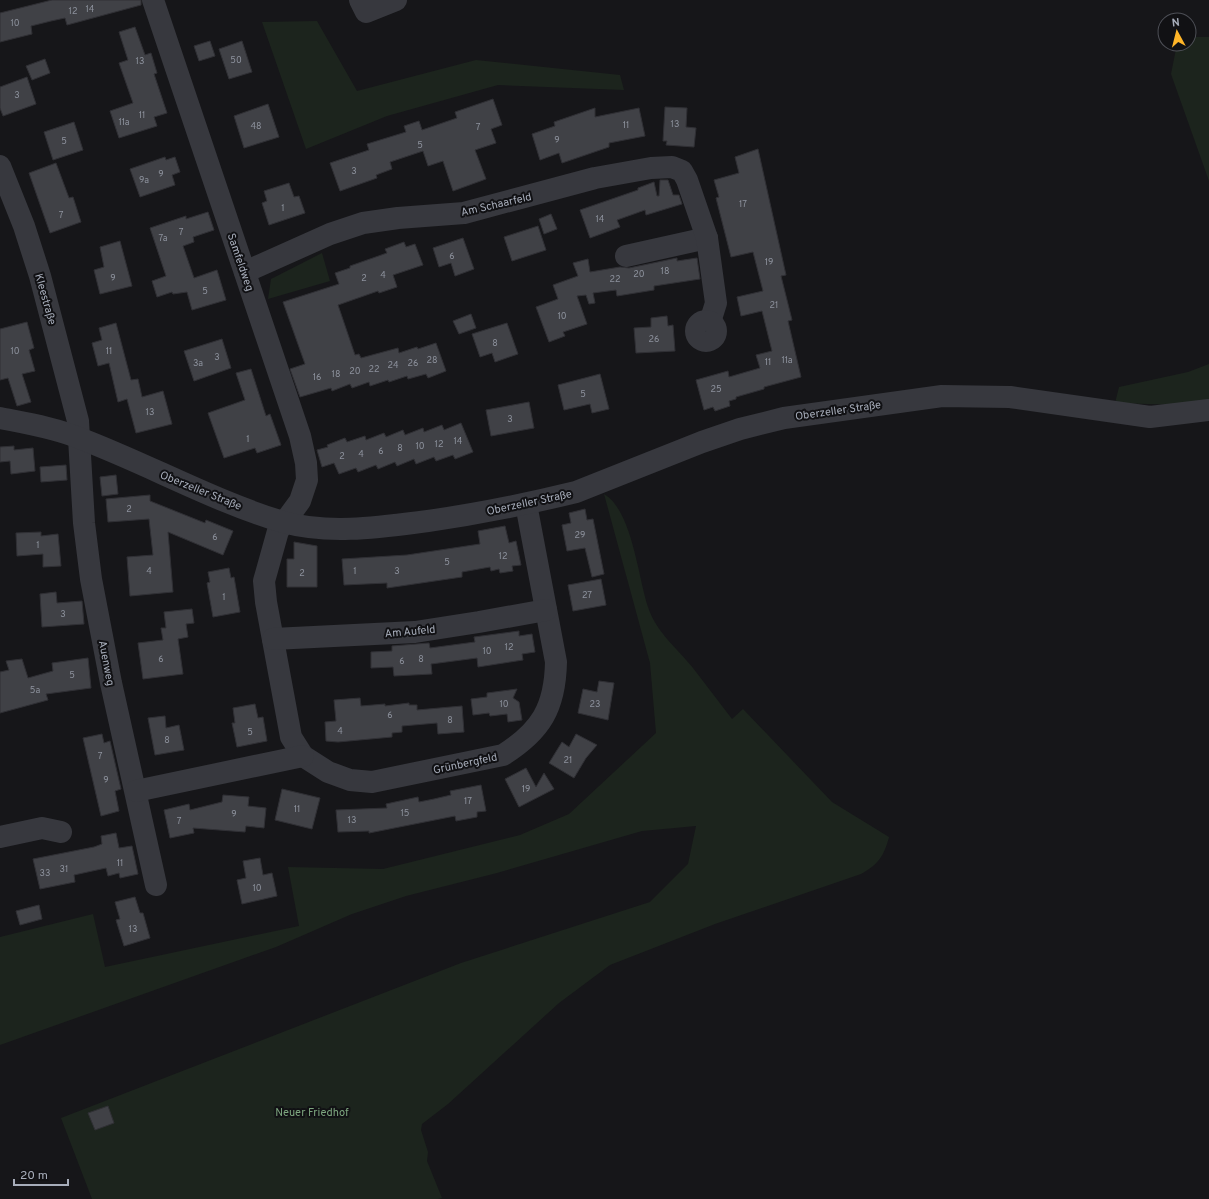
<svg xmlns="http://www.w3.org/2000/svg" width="1209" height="1199" font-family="Overpass,sans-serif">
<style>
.green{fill:#1c241d}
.building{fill:#404146;stroke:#303035}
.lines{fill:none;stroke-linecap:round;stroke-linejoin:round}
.minor{stroke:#37383e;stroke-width:22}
.labels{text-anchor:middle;stroke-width:4;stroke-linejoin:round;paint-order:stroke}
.number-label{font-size:9px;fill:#8d929d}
.street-label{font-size:11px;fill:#a7adba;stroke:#111114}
.park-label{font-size:11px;fill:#7da67f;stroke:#111114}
</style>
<rect width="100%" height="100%" fill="#161619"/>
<g class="green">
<polygon points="317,21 357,91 476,60 620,75 624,90 498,85 387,116 306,149 262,22"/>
<polygon points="1189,37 1209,37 1209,181 1171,74 1177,44 1189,44"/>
<polygon points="322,253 330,281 268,299 271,279"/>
<polygon points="1209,364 1209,403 1180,405 1115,403 1119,387 1188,372"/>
<path d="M604,494C632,510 638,577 648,607C656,632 677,648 693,668C706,685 719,702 732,719L743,709L832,802L889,837C884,856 878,865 861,874L715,924L610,965L559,1003L448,1104L422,1124L421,1130L428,1152L427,1161L442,1198L438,1199H92L61,1118L461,963L650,902L688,864L696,826L642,831L497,873L406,896L352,914L276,947L0,1045V937L93,914L105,967L299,926L288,867L383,869L520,835L569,814L656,733L650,663Z"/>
</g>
<g class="building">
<polygon points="52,0 141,0 141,5 67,25 65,18 51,21 31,26 32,34 0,42 0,13"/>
<polygon points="135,27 145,55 151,53 157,73 154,74 167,113 154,117 157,126 119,138 110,111 133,103 119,63 128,60 119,32"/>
<polygon points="210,41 215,56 199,61 194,46"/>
<polygon points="242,41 252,72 229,79 219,49"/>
<polygon points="45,59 50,73 32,80 26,66"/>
<polygon points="27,77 36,104 3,116 0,108 0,87"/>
<polygon points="493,99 502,125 491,129 496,143 475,150 486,179 453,191 443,161 428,166 423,151 390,162 392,169 376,175 377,178 340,191 330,163 369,150 367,144 406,132 404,126 419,121 422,130 457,118 455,112"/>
<polygon points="268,104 279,137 244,148 234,116"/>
<polygon points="665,107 687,108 686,127 696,128 694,147 666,145 667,141 663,141"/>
<polygon points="595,108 595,117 639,108 645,136 609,143 609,147 562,163 559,153 540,160 532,134 555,126 554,122"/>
<polygon points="74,122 83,150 53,160 44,132"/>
<polygon points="758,149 786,275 781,276 792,320 788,321 801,377 764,387 764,389 736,397 736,399 729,401 730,406 715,411 713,407 704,410 696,380 728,371 729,377 760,368 756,355 772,351 762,311 741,316 737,297 763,291 753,252 731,257 716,198 719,197 714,180 739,173 735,157"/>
<polygon points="165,157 166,160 175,157 180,172 172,175 175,185 140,197 130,169"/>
<polygon points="56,163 69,198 73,197 81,222 50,233 29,173"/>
<polygon points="660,180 668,180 673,195 679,195 682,204 646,215 645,210 617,220 620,227 590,238 580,210 638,190 638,188 654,182 657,196 659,196"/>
<polygon points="289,183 294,197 299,196 305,213 269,225 262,203 267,201 264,191"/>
<polygon points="208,212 214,230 193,237 194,242 183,246 194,278 217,270 226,300 192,310 187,292 173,294 172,292 157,297 152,281 166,276 150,228 186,216 186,219"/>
<polygon points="551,214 557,229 544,234 539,219"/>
<polygon points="538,226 546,250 512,261 504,237"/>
<polygon points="463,238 474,269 455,276 451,263 439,267 433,248"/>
<polygon points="120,241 132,286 100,294 94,270 104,267 100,247"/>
<polygon points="404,242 406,247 415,244 423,265 393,275 397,287 379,293 378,291 338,305 355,355 359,354 361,358 398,348 399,353 417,347 418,349 436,343 446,371 428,378 426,374 408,379 407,376 389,382 388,380 370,386 369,382 352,388 350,384 332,391 331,388 300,397 290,369 305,364 283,302 339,284 335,273 350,268 350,266 387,253 385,249"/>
<polygon points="677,258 677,261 697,258 700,279 654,286 654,290 617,296 616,290 593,293 595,303 589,304 586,295 577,296 587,324 563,332 565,336 549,342 536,307 558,299 553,285 578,276 573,263 588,259 590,272 620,267 629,268"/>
<polygon points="471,314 476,328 459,334 453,321"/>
<polygon points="667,316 668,326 673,325 675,351 636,353 634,328 651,327 651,318"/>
<polygon points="27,322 34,348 29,350 35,371 22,374 31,402 17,406 8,378 0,380 0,329"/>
<polygon points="116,323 131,380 138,379 142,397 163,391 172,424 136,433 127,399 118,402 109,363 98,366 92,343 102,340 99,328"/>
<polygon points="507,323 518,354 495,362 492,353 480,357 472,334"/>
<polygon points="222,339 231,368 194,381 184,351"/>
<polygon points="251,369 266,416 270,414 281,445 257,453 255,448 224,458 208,413 245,400 236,373"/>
<polygon points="600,374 609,409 592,413 590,404 564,410 558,385"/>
<polygon points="529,402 534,428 491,436 486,410"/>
<polygon points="461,423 473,452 455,459 453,455 436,461 434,457 416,464 414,459 397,466 395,462 378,469 376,465 358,472 356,468 339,474 334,463 322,467 317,450 328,447 327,445 345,438 347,442 365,436 366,440 384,433 386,437 403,430 405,435 423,428 424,432 442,425 444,430"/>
<polygon points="14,446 14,450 33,448 35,471 11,474 10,461 0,462 0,447"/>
<polygon points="66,465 67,480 41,482 40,467"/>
<polygon points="116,475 118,494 102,496 100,477"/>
<polygon points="150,495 150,501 205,523 206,520 233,531 223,555 168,532 173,592 130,596 127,557 153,555 149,519 108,522 106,499"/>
<polygon points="585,509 587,520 593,519 604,574 592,577 585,548 567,551 562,525 571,523 569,513"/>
<polygon points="505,526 509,543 516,541 521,565 512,566 513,571 500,573 499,569 491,571 490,567 462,572 462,577 387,588 387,583 344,585 342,559 407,555 480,544 478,531"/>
<polygon points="41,532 41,536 58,534 61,566 43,567 43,554 17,556 16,533"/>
<polygon points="294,542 317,546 317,587 287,587 287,559 294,559"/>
<polygon points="229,568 231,578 234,577 240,612 213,617 207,583 210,582 208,572"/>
<polygon points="601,579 606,605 573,611 568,585"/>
<polygon points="56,592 57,603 82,601 84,624 42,627 40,594"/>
<polygon points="192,609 194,623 186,624 188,637 178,639 183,674 143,679 138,643 163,640 161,628 166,628 164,612"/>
<polygon points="519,631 519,636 532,634 535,652 522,654 523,660 478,667 477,658 431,664 432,674 394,676 393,667 371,668 371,652 392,651 392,646 429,643 430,648 475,642 474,637"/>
<polygon points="88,658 91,688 46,694 48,700 0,713 0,672 9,670 6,661 22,659 28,678 53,671 52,663"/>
<polygon points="599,681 614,683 608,720 578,713 583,689 597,692"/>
<polygon points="517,689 513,698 519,702 522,720 508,722 507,714 490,716 489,713 473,715 471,699 487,697 487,693"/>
<polygon points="360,698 361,706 385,704 385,706 409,703 409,705 417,705 417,710 462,706 464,732 438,734 437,723 402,726 402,732 392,733 392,737 338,742 326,741 325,722 336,721 334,700"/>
<polygon points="255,704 258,718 263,717 267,741 237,747 232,723 235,723 233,708"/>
<polygon points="165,716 166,728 179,725 184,750 155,755 148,718"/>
<polygon points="102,734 104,743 110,741 121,789 115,791 119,811 101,816 83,738"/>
<polygon points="576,734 597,745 586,758 574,778 549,763 562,742 569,747"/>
<polygon points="526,768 536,787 544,773 554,789 519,807 505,779"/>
<polygon points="481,785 486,811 477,812 477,817 456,821 455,816 369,833 369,831 338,832 336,810 387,808 386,804 418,797 419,802 434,799 451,795 450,791"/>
<polygon points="282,789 320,798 312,829 275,820"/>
<polygon points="223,795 249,797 248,806 266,808 264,828 246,826 245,832 193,828 194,833 170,838 164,810 189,804 190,810 222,802"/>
<polygon points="116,833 119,848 132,846 138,874 120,878 119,873 108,876 106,868 74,875 75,882 40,889 33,859 94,847 102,844 101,836"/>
<polygon points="260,858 263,875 272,873 277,896 242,904 237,880 246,878 243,861"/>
<polygon points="135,897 140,913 143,913 150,938 124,946 116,920 120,919 115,902"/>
<polygon points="39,905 42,919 20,925 16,911"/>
<polygon points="108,1106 114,1123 95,1130 88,1113"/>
</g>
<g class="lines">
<g class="minor">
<path d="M153,0L300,436L306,463L307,480L300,501L278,531L264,581L266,602L291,737L303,756L328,772L350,780L372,782L503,755C541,731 555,708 556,662L526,504"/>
<polyline points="360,0 366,12 396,0"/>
<polyline points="0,166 24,226 40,276 78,421 84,523 91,579 111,683 156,885"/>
<polyline points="626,256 707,238"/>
<polyline points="245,272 330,234 363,223 398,218 464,213 595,178 651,168 672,167 682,171 687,180 707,238 716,303 710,322"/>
<circle cx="706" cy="331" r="10"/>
<path d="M0,418C25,423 56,428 79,438C148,464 213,501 283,522C330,535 381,527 428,521C477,514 527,504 576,492L702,442L740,429L784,418L942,396L1010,397L1150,417L1209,410"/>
<polyline points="273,639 415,632 479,622 546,610"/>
<polyline points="136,791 303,756"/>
<polyline points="0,837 42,828 61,832"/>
</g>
</g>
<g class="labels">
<g class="number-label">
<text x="90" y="12">14</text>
<text x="73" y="14">12</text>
<text x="15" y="26">10</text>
<text x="236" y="63">50</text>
<text x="140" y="64">13</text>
<text x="17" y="98">3</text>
<text x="142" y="118">11</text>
<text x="124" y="125">11a</text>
<text x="675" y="127">13</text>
<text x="626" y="128">11</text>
<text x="256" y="129">48</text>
<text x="478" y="130">7</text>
<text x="557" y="143">9</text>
<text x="64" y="144">5</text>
<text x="420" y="148">5</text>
<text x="354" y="174">3</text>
<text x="161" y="177">9</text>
<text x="144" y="183">9a</text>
<text x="743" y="207">17</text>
<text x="283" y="211">1</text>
<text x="61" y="218">7</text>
<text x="600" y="222">14</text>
<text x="181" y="235">7</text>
<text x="163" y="241">7a</text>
<text x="452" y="259">6</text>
<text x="769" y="265">19</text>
<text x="665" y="274">18</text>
<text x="639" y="277">20</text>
<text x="383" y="278">4</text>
<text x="113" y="281">9</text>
<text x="364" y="281">2</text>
<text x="615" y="282">22</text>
<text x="205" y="294">5</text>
<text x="774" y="308">21</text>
<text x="562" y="319">10</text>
<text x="654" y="342">26</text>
<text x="495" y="346">8</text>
<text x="15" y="354">10</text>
<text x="109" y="354">11</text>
<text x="217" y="360">3</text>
<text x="432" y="363">28</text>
<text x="787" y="363">11a</text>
<text x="768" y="365">11</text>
<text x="198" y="366">3a</text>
<text x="413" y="366">26</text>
<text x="393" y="368">24</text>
<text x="374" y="372">22</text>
<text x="355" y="374">20</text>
<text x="336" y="377">18</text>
<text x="317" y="380">16</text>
<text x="716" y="392">25</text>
<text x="583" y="397">5</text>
<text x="150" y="415">13</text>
<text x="510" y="422">3</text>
<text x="248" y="442">1</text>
<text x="458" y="444">14</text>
<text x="439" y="447">12</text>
<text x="420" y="449">10</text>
<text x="400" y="451">8</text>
<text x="381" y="454">6</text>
<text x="361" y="457">4</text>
<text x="342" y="459">2</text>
<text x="129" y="512">2</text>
<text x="580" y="538">29</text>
<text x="215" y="540">6</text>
<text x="38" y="548">1</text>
<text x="503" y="559">12</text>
<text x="447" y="565">5</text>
<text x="149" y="574">4</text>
<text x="355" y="574">1</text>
<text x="397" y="574">3</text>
<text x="302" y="576">2</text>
<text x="587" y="598">27</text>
<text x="224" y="600">1</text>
<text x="63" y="617">3</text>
<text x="509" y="650">12</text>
<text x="487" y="654">10</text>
<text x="161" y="662">6</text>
<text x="421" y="662">8</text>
<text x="402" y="664">6</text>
<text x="72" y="678">5</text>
<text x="35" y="693">5a</text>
<text x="504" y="707">10</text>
<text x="595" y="707">23</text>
<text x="390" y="718">6</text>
<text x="450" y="723">8</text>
<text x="340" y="734">4</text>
<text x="250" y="735">5</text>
<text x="167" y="743">8</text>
<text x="100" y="759">7</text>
<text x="568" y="763">21</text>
<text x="106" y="783">9</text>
<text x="526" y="792">19</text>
<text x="468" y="804">17</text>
<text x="297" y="812">11</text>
<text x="405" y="816">15</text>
<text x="234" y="817">9</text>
<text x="352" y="823">13</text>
<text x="179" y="824">7</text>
<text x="120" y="866">11</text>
<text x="64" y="872">31</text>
<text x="45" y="876">33</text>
<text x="257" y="891">10</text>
<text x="133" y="932">13</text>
</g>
<g class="street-label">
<text transform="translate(496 204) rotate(-13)" y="4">Am Schaarfeld</text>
<text transform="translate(241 262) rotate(71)" y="4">Samfeldweg</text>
<text transform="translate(46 299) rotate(74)" y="4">Kleestraße</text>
<text transform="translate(838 410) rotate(-8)" y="4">Oberzeller Straße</text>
<text transform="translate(201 490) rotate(22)" y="4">Oberzeller Straße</text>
<text transform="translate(529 502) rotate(-12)" y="4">Oberzeller Straße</text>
<text transform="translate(410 631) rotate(-5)" y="4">Am Aufeld</text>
<text transform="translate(107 663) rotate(79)" y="4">Auenweg</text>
<text transform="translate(465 763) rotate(-12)" y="4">Grünbergfeld</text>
</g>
<g class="park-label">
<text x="312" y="1116">Neuer Friedhof</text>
</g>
</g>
<g transform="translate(1177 32) rotate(353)"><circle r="19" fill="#111114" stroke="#4d4f56"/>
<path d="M0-3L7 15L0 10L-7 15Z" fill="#ffb528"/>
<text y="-6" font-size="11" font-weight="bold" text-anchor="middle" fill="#a7adba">N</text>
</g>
<path d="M14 1179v6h54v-6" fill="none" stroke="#a7adba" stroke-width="2"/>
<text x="20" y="1179" font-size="12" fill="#a7adba" stroke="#111114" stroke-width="3" paint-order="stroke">20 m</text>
</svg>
